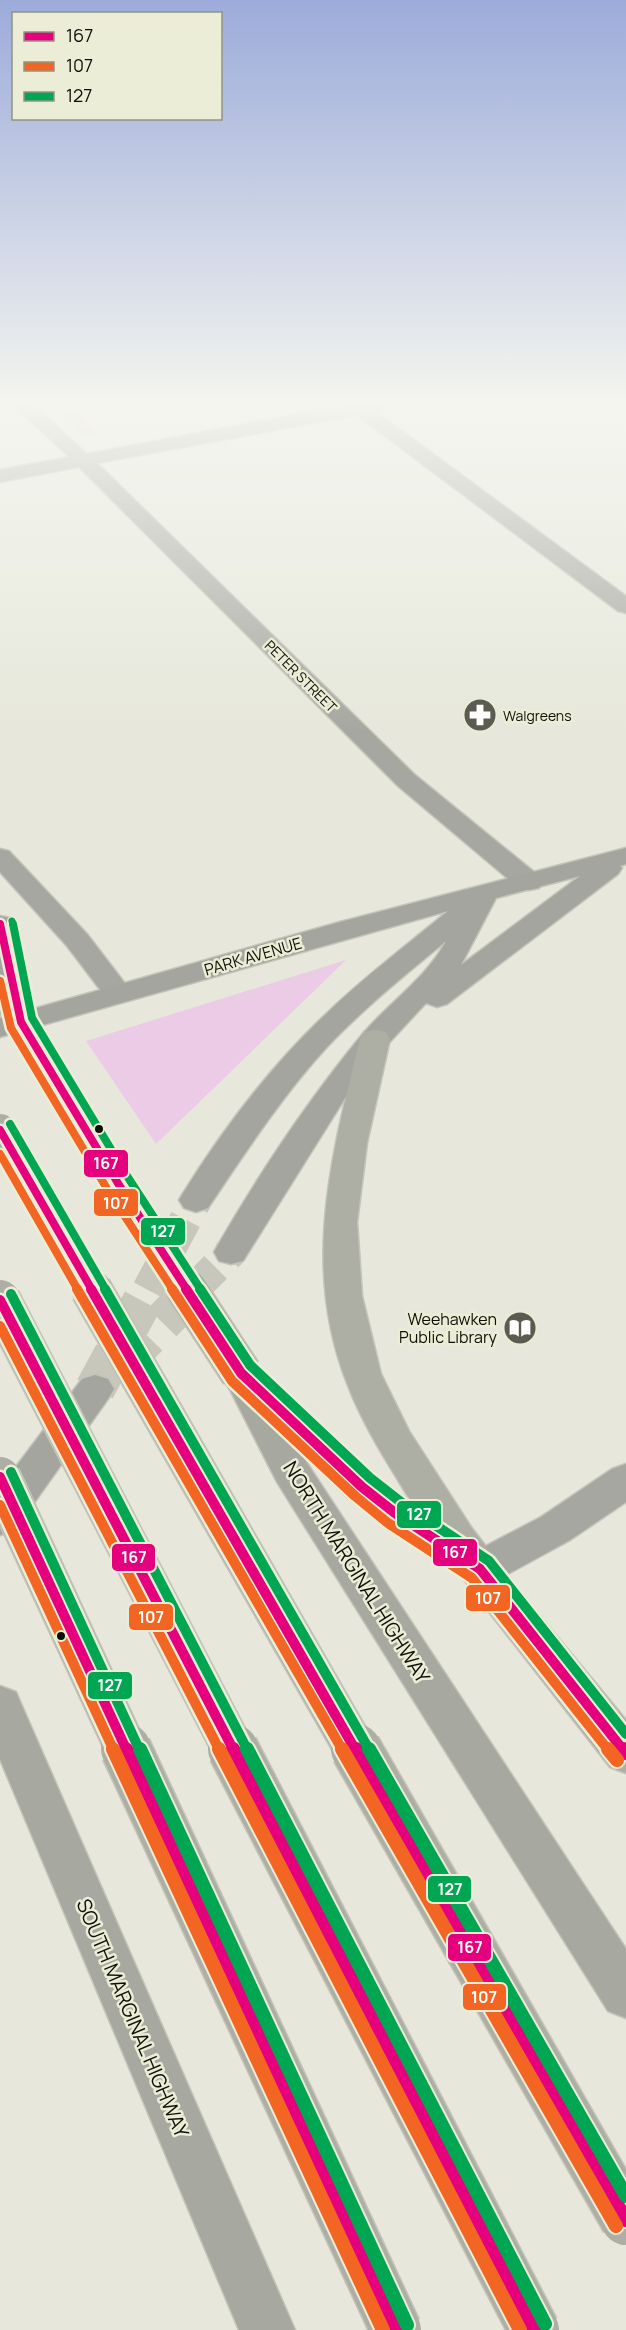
<svg xmlns="http://www.w3.org/2000/svg" width="626" height="2330" font-family="Manrope,sans-serif">
	<rect width="100%" height="100%" fill="#e7e8db"/>
	<!-- green -->
	<path fill="#ebcbe5" d="M75 411 95 431 93 435H82L61 413Z
		M346 960 156 1144 86 1041Z"/>
	<g fill="none" stroke-linecap="round" stroke-linejoin="round">
		<!-- secondary-tunnel-far1 -->
		<path stroke="#c7c7bb" stroke-width="32" stroke-dasharray="32 16" stroke-linecap="butt" d="M148 1290 196 1200
			M193 1290 231 1252"/>
		<!-- secondary-tunnel -->
		<path stroke="#c7c7bb" stroke-width="40" stroke-dasharray="40 20" stroke-linecap="butt" d="M120 1365 195 1289
			M95 1389 149 1289"/>
		<defs>
			<path id="street" d="M14 405H34L87 454 346 405H389L386 409 375 411 626 596V613L618 611 357 415 97 463 415 775 539 876 543 882 539 888 529 890 519 888 397 785 79 467 0 482V470L69 457Z
				M0 849 9 851 87 934 133 994 128 1000 118 1003 108 1000 67 946 0 872Z
				M626 1464V1502L570 1540 495 1581 480 1586 465 1581 459 1569 465 1557 541 1517 612 1469Z"/>
			<path id="secondary" d="M626 848V864L620 866 622 868 618 874 447 1004 437 1007 426 1003 386 1046 347 1095 243 1261 231 1264 219 1261 214 1252C257 1177 306 1103 361 1036 388 1003 426 979 446 941 405 975 364 1008 327 1047 282 1096 245 1153 208 1208L196 1212 184 1208 179 1200C219 1134 270 1067 326 1014 364 977 407 945 448 911L0 1037V1018L5 1017 0 993V916L10 918 14 924 33 1009 340 922ZM580 876 461 965 496 898Z
				M95 1375 108 1379 114 1389 108 1399 14 1531 0 1535V1488L82 1379Z"/>
			<path id="primary" d="M21 1013 32 1015 36 1022 136 1185 131 1193 119 1196 107 1193 102 1185 6 1022 10 1015Z
				M242 1362 255 1366 305 1460 626 1949V2018L608 2011 277 1482 223 1376 229 1366Z
				M0 1686 16 1692 22 1706 295 2330H239L0 1759Z"/>
			<path id="highway" d="M0 982 10 985 36 1022 32 1029 21 1031 10 1029 0 1013Z
				M375 1030 386 1032 390 1039 367 1143 357 1222 362 1296 381 1374 409 1431 471 1527 526 1599 626 1720V1773L610 1767 458 1572 447 1568 381 1524 348 1498 228 1383 222 1373 228 1363 241 1359 254 1363 376 1476 412 1503C389 1465 363 1426 347 1383 301 1266 332 1155 360 1039L364 1032Z"/>
		</defs>
		<!-- street casing -->
		<use href="#street" stroke="#c4c4ba" stroke-width="3"/>
		<!-- secondary casing -->
		<use href="#secondary" stroke="#c4c4ba" stroke-width="3"/>
		<!-- primary casing -->
		<use href="#primary" stroke="#c4c4ba" stroke-width="3"/>
		<!-- highway casing -->
		<use href="#highway" stroke="#c4c4ba" stroke-width="3"/>
		<!-- street -->
		<use href="#street" fill="#a6a7a0" fill-rule="evenodd"/>
		<!-- secondary -->
		<use href="#secondary" fill="#a5a59f" fill-rule="evenodd"/>
		<!-- primary -->
		<use href="#primary" fill="#a7a8a0" fill-rule="evenodd"/>
		<!-- highway -->
		<use href="#highway" fill="#adaea4" fill-rule="evenodd"/>
		<defs>
			<path id="primary-bridge-far1" d="M119 1185 187 1290"/>
			<path id="primary-bridge" d="M186 1289 241 1373"/>
			<path id="highway-bridge-far2" d="M0 1130 92 1290"/>
			<path id="highway-bridge-far1" d="M91 1289 356 1751
				M0 1300 234 1751
				M0 1477 127 1751"/>
			<path id="highway-bridge" d="M126 1749 396 2330
				M233 1749 534 2330
				M356 1749 626 2220"/>
		</defs>
		<!-- primary-bridge-far1 casing -->
		<use href="#primary-bridge-far1" stroke="#c4c4ba" stroke-width="34" stroke-linecap="butt"/>
		<!-- primary-bridge casing -->
		<use href="#primary-bridge" stroke="#c4c4ba" stroke-width="43" stroke-linecap="butt"/>
		<!-- highway-bridge-far2 casing -->
		<use href="#highway-bridge-far2" stroke="#c4c4ba" stroke-width="34" stroke-linecap="butt"/>
		<!-- highway-bridge-far1 casing -->
		<use href="#highway-bridge-far1" stroke="#c4c4ba" stroke-width="43" stroke-linecap="butt"/>
		<!-- highway-bridge casing -->
		<use href="#highway-bridge" stroke="#c4c4ba" stroke-width="53" stroke-linecap="butt"/>
		<!-- primary-bridge-far1 -->
		<use href="#primary-bridge-far1" stroke="#a7a8a0" stroke-width="32"/>
		<!-- primary-bridge -->
		<use href="#primary-bridge" stroke="#a7a8a0" stroke-width="40"/>
		<!-- highway-bridge-far2 -->
		<use href="#highway-bridge-far2" stroke="#adaea4" stroke-width="32"/>
		<!-- highway-bridge-far1 -->
		<use href="#highway-bridge-far1" stroke="#adaea4" stroke-width="40"/>
		<!-- highway-bridge -->
		<use href="#highway-bridge" stroke="#adaea4" stroke-width="50"/>
		<defs>
			<path id="bus-1-far2" d="M0 924 21 1022 119 1185 187 1290
				M0 1130 92 1290"/>
			<path id="bus-1-far1" d="M91 1289 356 1751
				M186 1289 241 1373 362 1487 395 1513 480 1569 624 1751
				M0 1300 234 1751
				M0 1477 127 1751"/>
			<path id="bus-1" d="M126 1749 396 2330
				M233 1749 534 2330
				M356 1749 626 2220
				M623 1749 626 1753"/>
			<path id="bus-2-far2" d="M0 981 11 1028 109 1192 173 1290
				M0 1154 78 1290"/>
			<path id="bus-2-far1" d="M77 1289 343 1751
				M172 1289 232 1381 355 1496 388 1523 472 1578 609 1751
				M0 1326 220 1751
				M0 1505 114 1751"/>
			<path id="bus-2" d="M113 1749 383 2330
				M219 1749 520 2330
				M342 1749 616 2226
				M608 1749 617 1760"/>
			<path id="bus-3-far3" d="M12 921 13 925"/>
			<path id="bus-3-far2" d="M13 924 32 1018 129 1179 201 1290
				M10 1124 106 1290"/>
			<path id="bus-3-far1" d="M105 1289 370 1751
				M200 1289 250 1365 370 1478 402 1503 489 1561 626 1734
				M11 1294 248 1751
				M11 1472 140 1751"/>
			<path id="bus-3" d="M140 1749 407 2325
				M247 1749 545 2324
				M369 1749 626 2196"/>
		</defs>
		<!-- bus-1-far2 casing -->
		<use href="#bus-1-far2" stroke="#ebedd6" stroke-width="13"/>
		<!-- bus-1-far1 casing -->
		<use href="#bus-1-far1" stroke="#ebedd6" stroke-width="15"/>
		<!-- bus-1 casing -->
		<use href="#bus-1" stroke="#ebedd6" stroke-width="18"/>
		<!-- bus-2-far2 casing -->
		<use href="#bus-2-far2" stroke="#ebedd6" stroke-width="13"/>
		<!-- bus-2-far1 casing -->
		<use href="#bus-2-far1" stroke="#ebedd6" stroke-width="15"/>
		<!-- bus-2 casing -->
		<use href="#bus-2" stroke="#ebedd6" stroke-width="18"/>
		<!-- bus-3-far3 casing -->
		<use href="#bus-3-far3" stroke="#ebedd6" stroke-width="10"/>
		<!-- bus-3-far2 casing -->
		<use href="#bus-3-far2" stroke="#ebedd6" stroke-width="13"/>
		<!-- bus-3-far1 casing -->
		<use href="#bus-3-far1" stroke="#ebedd6" stroke-width="15"/>
		<!-- bus-3 casing -->
		<use href="#bus-3" stroke="#ebedd6" stroke-width="18"/>
		<!-- bus-1-far2 -->
		<use href="#bus-1-far2" stroke="#e5007d" stroke-width="8"/>
		<!-- bus-1-far1 -->
		<use href="#bus-1-far1" stroke="#e5007d" stroke-width="10"/>
		<!-- bus-1 -->
		<use href="#bus-1" stroke="#e5007d" stroke-width="14"/>
		<!-- bus-2-far2 -->
		<use href="#bus-2-far2" stroke="#f26522" stroke-width="8"/>
		<!-- bus-2-far1 -->
		<use href="#bus-2-far1" stroke="#f26522" stroke-width="10"/>
		<!-- bus-2 -->
		<use href="#bus-2" stroke="#f26522" stroke-width="14"/>
		<!-- bus-3-far3 -->
		<use href="#bus-3-far3" stroke="#00a651" stroke-width="7"/>
		<!-- bus-3-far2 -->
		<use href="#bus-3-far2" stroke="#00a651" stroke-width="8"/>
		<!-- bus-3-far1 -->
		<use href="#bus-3-far1" stroke="#00a651" stroke-width="10"/>
		<!-- bus-3 -->
		<use href="#bus-3" stroke="#00a651" stroke-width="14"/>
	</g>
	<!-- sky -->
	<linearGradient id="sky" x2="0" y2="1"><stop stop-color="#9cabda"/><stop offset="0.55" stop-color="#f4f5ef"/><stop offset="1" stop-color="#f4f5ef" stop-opacity="0"/></linearGradient>
	<rect width="626" height="732" fill="url(#sky)"/>
	<!-- icons -->
	<defs>
		<symbol id="pharmacy-disc" viewBox="-11 -11 22 22"><circle r="9.5" fill="#5b5b52" stroke="#ebedd6"/><path d="M-2-6h4v4h4v4h-4v4h-4v-4h-4v-4h4Z" fill="#fff"/></symbol>
		<symbol id="library-disc" viewBox="-11 -11 22 22"><circle r="9.5" fill="#5b5b52" stroke="#ebedd6"/><path d="M-6-4Q-3-5.5-.7-3.5V5Q-3 3-6 4ZM6-4Q3-5.5 .7-3.5V5Q3 3 6 4Z" fill="#fff"/></symbol>
	</defs>
	<g fill-rule="evenodd">
		<use href="#pharmacy-disc" x="461" y="696" width="38" height="38"/>
		<use href="#library-disc" x="501" y="1309" width="38" height="38"/>
	</g>
	<!-- markers -->
	<g fill="#0f0f08" stroke="#ebedd6" stroke-width="2">
		<circle cx="99" cy="1129" r="5"/>
		<circle cx="61" cy="1636" r="5"/>
	</g>
	<g text-anchor="middle" dominant-baseline="central" stroke-width="5" stroke-linejoin="round" paint-order="stroke">
		<!-- far-street labels -->
		<g font-size="14" fill="#0f0f08" stroke="#ebedd6">
			<text transform="translate(301 676) rotate(45)">PETER STREET</text>
		</g>
		<!-- far-poi labels -->
		<g font-size="14" fill="#0f0f08" stroke="#ebedd6" text-anchor="start">
			<text x="503" y="715">Walgreens</text>
		</g>
		<!-- street labels -->
		<g font-size="16" fill="#0f0f08" stroke="#ebedd6">
			<text transform="translate(253 956) rotate(-16)">PARK AVENUE</text>
		</g>
		<!-- poi labels -->
		<g font-size="16" fill="#0f0f08" stroke="#ebedd6" text-anchor="end">
			<text x="497" y="1319">Weehawken<tspan x="497" dy="18">Public Library</tspan></text>
		</g>
		<!-- near-street labels -->
		<g font-size="20" fill="#0f0f08" stroke="#ebedd6">
			<text transform="translate(357 1572) rotate(58)">NORTH MARGINAL HIGHWAY</text>
			<text transform="translate(133 2018) rotate(67)">SOUTH MARGINAL HIGHWAY</text>
		</g>
	</g>
	<g stroke="#ebedd6" stroke-width="2">
		<rect x="83" y="1149" width="46" height="29" rx="6" fill="#e5007d"/>
		<rect x="93" y="1188" width="46" height="29" rx="6" fill="#f26522"/>
		<rect x="140" y="1217" width="46" height="29" rx="6" fill="#00a651"/>
		<rect x="396" y="1500" width="46" height="29" rx="6" fill="#00a651"/>
		<rect x="432" y="1538" width="46" height="29" rx="6" fill="#e5007d"/>
		<rect x="111" y="1543" width="45" height="29" rx="6" fill="#e5007d"/>
		<rect x="465" y="1584" width="46" height="28" rx="6" fill="#f26522"/>
		<rect x="128" y="1603" width="46" height="28" rx="6" fill="#f26522"/>
		<rect x="87" y="1671" width="46" height="29" rx="6" fill="#00a651"/>
		<rect x="427" y="1875" width="45" height="28" rx="6" fill="#00a651"/>
		<rect x="447" y="1933" width="45" height="29" rx="6" fill="#e5007d"/>
		<rect x="462" y="1983" width="45" height="28" rx="6" fill="#f26522"/>
	</g>
	<g font-size="16" text-anchor="middle" font-weight="bold" fill="#fff">
		<text x="106" y="1169">167</text>
		<text x="116" y="1209">107</text>
		<text x="163" y="1237">127</text>
		<text x="419" y="1520">127</text>
		<text x="455" y="1558">167</text>
		<text x="134" y="1563">167</text>
		<text x="488" y="1604">107</text>
		<text x="151" y="1623">107</text>
		<text x="110" y="1691">127</text>
		<text x="450" y="1895">127</text>
		<text x="470" y="1953">167</text>
		<text x="484" y="2003">107</text>
	</g>
	<!-- legend -->
	<rect x="12" y="12" width="210" height="108" fill="#ebedd6" stroke="#939484" stroke-width="1.5"/>
	<rect x="24" y="32" width="30" height="9" fill="#e5007d" stroke="#939484" stroke-width="1.5"/>
	<text x="66" y="42" font-size="18" fill="#0f0f08">167</text>
	<rect x="24" y="62" width="30" height="9" fill="#f26522" stroke="#939484" stroke-width="1.5"/>
	<text x="66" y="72" font-size="18" fill="#0f0f08">107</text>
	<rect x="24" y="92" width="30" height="9" fill="#00a651" stroke="#939484" stroke-width="1.5"/>
	<text x="66" y="102" font-size="18" fill="#0f0f08">127</text>
</svg>
